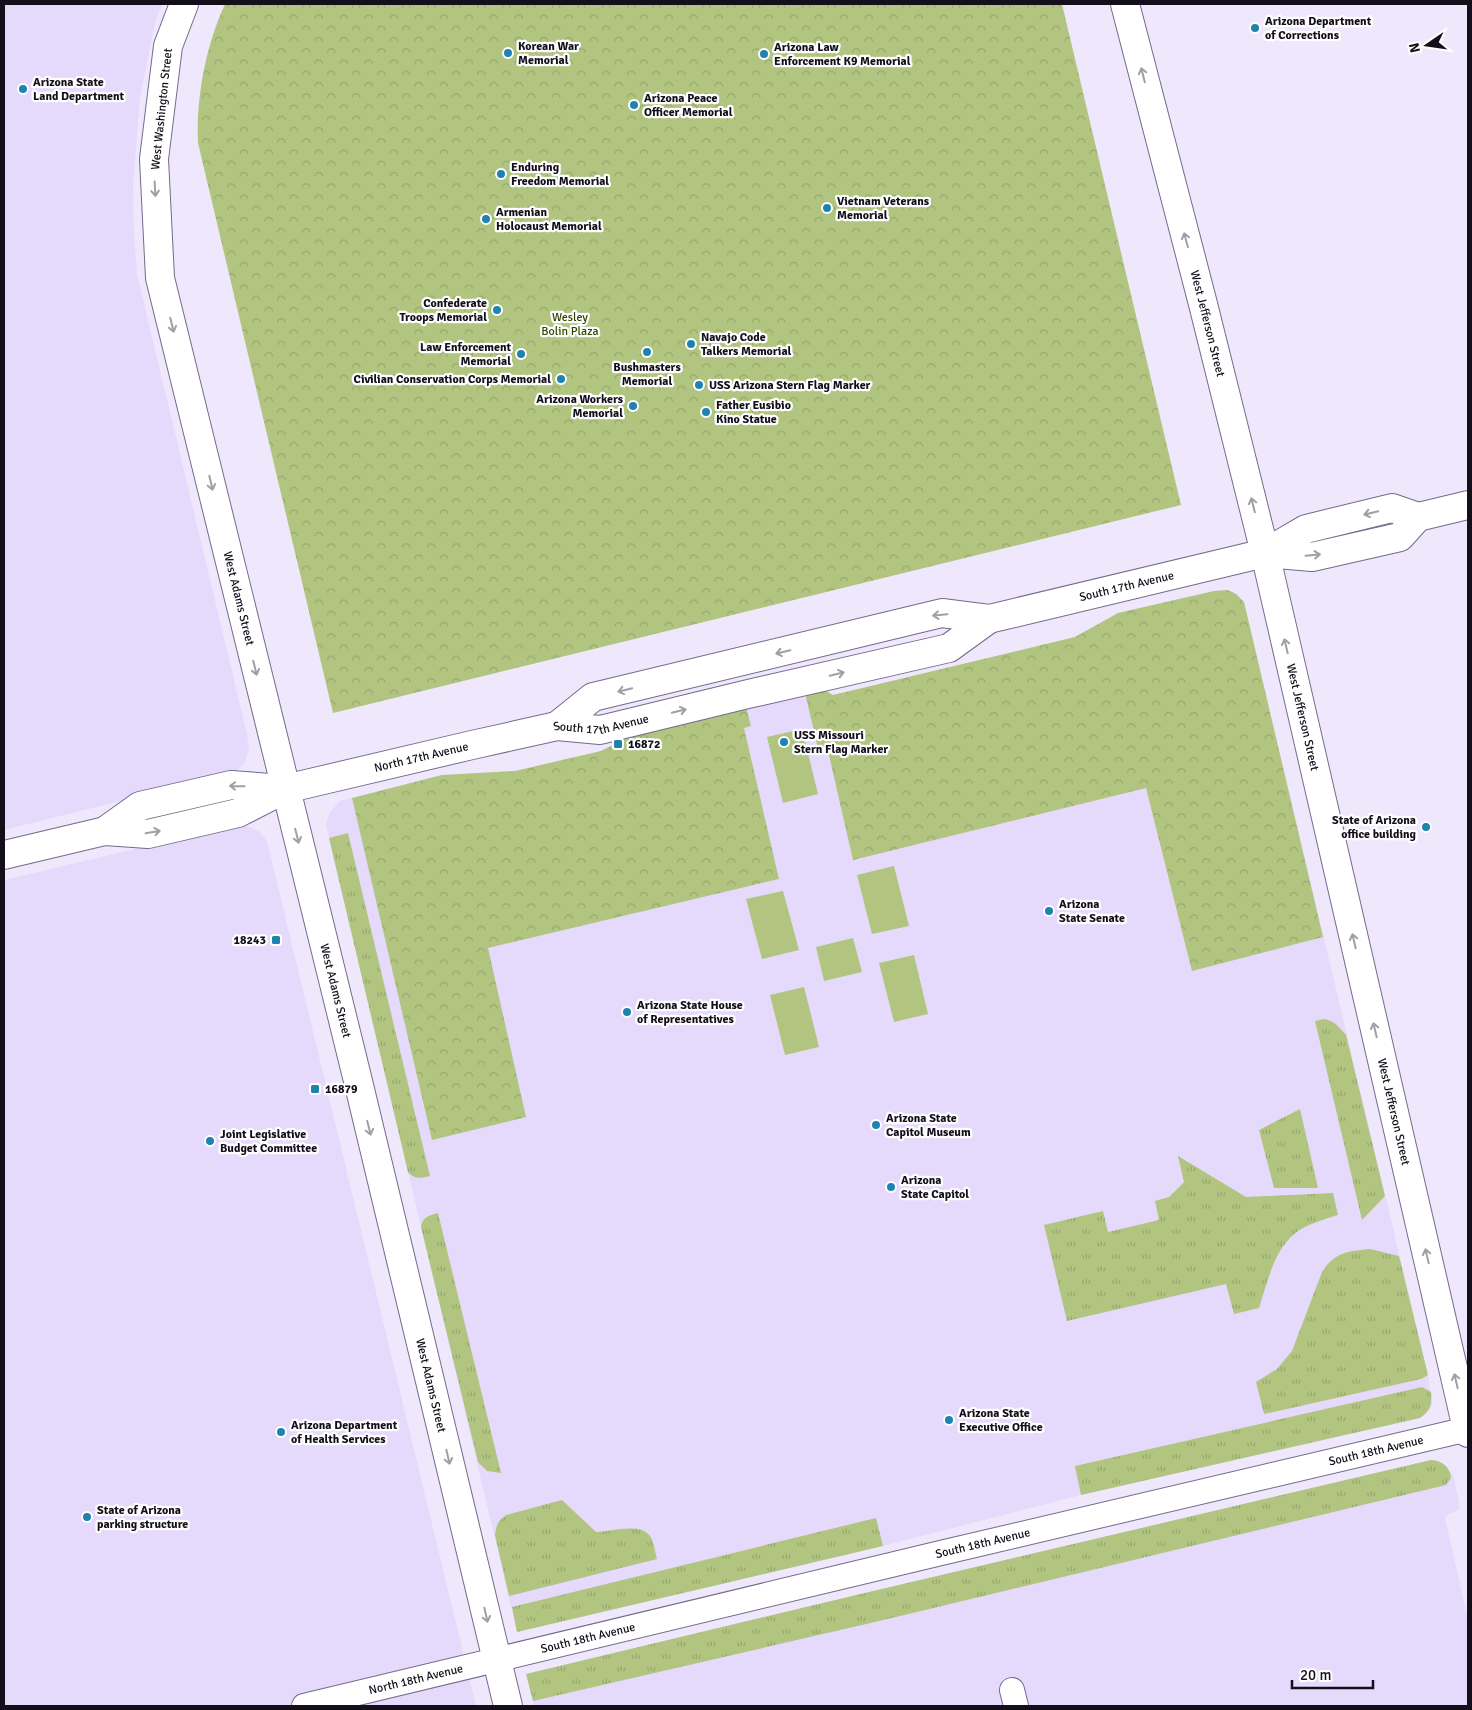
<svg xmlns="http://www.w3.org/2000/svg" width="1472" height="1710" font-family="Signika,sans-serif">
	<defs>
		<pattern id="grass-tufts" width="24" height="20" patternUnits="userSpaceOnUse" patternTransform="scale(1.25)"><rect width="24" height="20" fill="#b1c580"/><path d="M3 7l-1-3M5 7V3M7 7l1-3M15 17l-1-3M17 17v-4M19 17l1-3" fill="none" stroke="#97a86e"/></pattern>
		<pattern id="forest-crowns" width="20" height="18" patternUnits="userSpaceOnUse" patternTransform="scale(1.25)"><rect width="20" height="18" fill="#b1c580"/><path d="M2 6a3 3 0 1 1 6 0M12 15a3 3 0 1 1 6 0" fill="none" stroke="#97a86e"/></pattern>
	</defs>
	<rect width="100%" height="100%" fill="#efe8fd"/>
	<!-- built -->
	<path fill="#e5dafc" d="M4 4H162L155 23 140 97 133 185 134 233 137 274 247 734 249 750 244 764 234 773 4 830Z
		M1228 590 1236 594 1244 602 1428 1375 1432 1403 1430 1409 1420 1418 1081 1495 883 1546 517 1632 329 838 326 823 331 811 340 801 442 775 515 771 601 751 653 725 823 686 828 692 833 695 1075 637 1118 613 1214 591Z
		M236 825 250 827 260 832 267 841 476 1706H4V880Z
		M1431 1460 1440 1461 1453 1475 1460 1507 1458 1510 1447 1515 1445 1518 1468 1619V1706H534L526 1674 869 1592Z"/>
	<!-- grass -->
	<path fill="url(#grass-tufts)" d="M348 833 430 1176C421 1178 415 1180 408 1172L329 838Z
		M1324 1019C1335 1021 1339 1027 1346 1035L1385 1196 1362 1220 1315 1021Z
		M1300 1109 1318 1188H1274L1259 1130Z
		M1178 1156 1246 1197 1333 1193 1338 1215C1325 1219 1312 1223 1301 1229 1274 1246 1268 1281 1259 1308L1234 1314 1226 1284 1067 1321 1044 1225 1103 1211 1108 1232 1159 1220 1155 1201 1169 1197 1184 1182Z
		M438 1213 501 1473 487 1471 478 1462 421 1227C422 1217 430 1215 438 1213Z
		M1370 1249 1399 1256 1428 1375 1421 1379 1264 1414 1256 1382 1277 1369 1292 1351 1322 1272C1335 1252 1348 1251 1370 1249Z
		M1422 1387 1431 1392C1432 1405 1431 1410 1420 1418L1081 1495 1075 1466Z
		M1431 1460C1443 1461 1450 1467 1451 1478L1446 1485 875 1622 533 1701 526 1674 869 1592Z
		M562 1500 596 1532C611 1532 639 1522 650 1536 654 1542 655 1552 657 1559L509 1596 495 1535C496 1525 498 1521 506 1515Z
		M876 1518 883 1546 517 1632 512 1607Z"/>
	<!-- forest -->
	<path fill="url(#forest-crowns)" d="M225 4H1062L1181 505 333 713 198 143C196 97 206 45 225 4Z
		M1228 590 1236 594 1244 602 1323 937 1192 971 1146 788 853 860 828 751 818 749 804 688 823 686 828 692 833 695 1075 637 1118 613 1214 591Z
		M745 703 751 726 744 728 779 879 488 948 526 1117 432 1140 352 798 442 775 515 771 601 751 653 725Z"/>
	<!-- garden -->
	<path fill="#b1c580" d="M802 729 818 794 783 803 767 737Z
		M894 866 909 926 872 934 857 875Z
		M783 891 799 950 762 959 746 899Z
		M853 938 862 972 824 981 816 947Z
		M914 955 928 1014 894 1022 879 963Z
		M804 987 819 1047 785 1055 770 995Z"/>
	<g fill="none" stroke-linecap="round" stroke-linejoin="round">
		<defs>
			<g id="minor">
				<path d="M1012 1690 1016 1706"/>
				<path id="s1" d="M304 1706 945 1552 1468 1429"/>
			</g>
			<g id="secondary">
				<path id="s2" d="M184 4 168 46 154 159 160 278 358 1081 508 1706"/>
				<path id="s3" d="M1125 4 1203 304 1265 553 1468 1433"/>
				<path d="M1265 553 1312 557 1400 537 1418 517"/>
				<path id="s4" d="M557 726 593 697 942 613 989 619 1265 553 1306 529 1392 508 1418 517 1468 505"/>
				<path d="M105 831 140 806 231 785 285 789"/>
				<path id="s5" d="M4 855 105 831 148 834 238 813 285 789 472 745 557 726 600 730 748 694 949 648 989 619"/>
			</g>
		</defs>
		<!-- minor casing -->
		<use href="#minor" stroke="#746a89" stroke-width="26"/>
		<!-- secondary casing -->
		<use href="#secondary" stroke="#746a89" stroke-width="30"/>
		<!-- minor -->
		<use href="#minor" stroke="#fff" stroke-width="24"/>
		<!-- secondary -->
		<use href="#secondary" stroke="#fff" stroke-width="28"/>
	</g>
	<!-- one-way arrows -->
	<defs><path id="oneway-shaft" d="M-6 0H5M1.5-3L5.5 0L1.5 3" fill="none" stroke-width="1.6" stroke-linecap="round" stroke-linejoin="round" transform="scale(1.25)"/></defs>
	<g stroke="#a19fa3">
		<use href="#oneway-shaft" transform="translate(1143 75) rotate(-104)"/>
		<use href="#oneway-shaft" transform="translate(155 189) rotate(87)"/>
		<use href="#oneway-shaft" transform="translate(1186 240) rotate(-105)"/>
		<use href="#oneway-shaft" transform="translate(172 325) rotate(76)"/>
		<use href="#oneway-shaft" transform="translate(211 483) rotate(77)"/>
		<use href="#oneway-shaft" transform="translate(1253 505) rotate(-104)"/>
		<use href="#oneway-shaft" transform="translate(1371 513) rotate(167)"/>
		<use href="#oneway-shaft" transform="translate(1313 555) rotate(-5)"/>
		<use href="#oneway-shaft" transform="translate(940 615) rotate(175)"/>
		<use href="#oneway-shaft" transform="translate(1286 646) rotate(-103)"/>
		<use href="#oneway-shaft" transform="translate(783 652) rotate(167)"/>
		<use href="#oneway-shaft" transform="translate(255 668) rotate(76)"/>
		<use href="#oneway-shaft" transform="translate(837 674) rotate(-13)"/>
		<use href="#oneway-shaft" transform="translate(625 690) rotate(166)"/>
		<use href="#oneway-shaft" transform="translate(679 711) rotate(-14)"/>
		<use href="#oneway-shaft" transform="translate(237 786) rotate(-179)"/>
		<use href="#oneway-shaft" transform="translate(153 832) rotate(-10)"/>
		<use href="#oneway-shaft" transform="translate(297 836) rotate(76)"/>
		<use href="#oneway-shaft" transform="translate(1354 941) rotate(-103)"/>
		<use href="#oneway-shaft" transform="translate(1375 1030) rotate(-103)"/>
		<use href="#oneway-shaft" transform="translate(369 1128) rotate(76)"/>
		<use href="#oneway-shaft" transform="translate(1427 1256) rotate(-103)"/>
		<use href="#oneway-shaft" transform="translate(1456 1381) rotate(-103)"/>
		<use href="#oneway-shaft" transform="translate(448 1457) rotate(77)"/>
		<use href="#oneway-shaft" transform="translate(486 1615) rotate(77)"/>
	</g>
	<!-- markers -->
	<g fill="#2083ae" stroke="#fff" stroke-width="2">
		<circle cx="1255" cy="28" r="5"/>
		<circle cx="508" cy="53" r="5"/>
		<circle cx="764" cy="54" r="5"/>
		<circle cx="23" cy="89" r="5"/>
		<circle cx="634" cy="105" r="5"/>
		<circle cx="501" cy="174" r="5"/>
		<circle cx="827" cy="208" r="5"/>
		<circle cx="486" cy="219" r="5"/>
		<circle cx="497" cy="310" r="5"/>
		<circle cx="691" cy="344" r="5"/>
		<circle cx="647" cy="352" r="5"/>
		<circle cx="521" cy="354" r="5"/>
		<circle cx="561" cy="379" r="5"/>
		<circle cx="699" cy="385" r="5"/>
		<circle cx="633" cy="406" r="5"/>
		<circle cx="706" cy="412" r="5"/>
		<circle cx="784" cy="742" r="5"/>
		<rect x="613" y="739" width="10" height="10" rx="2.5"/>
		<circle cx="1426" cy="827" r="5"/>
		<circle cx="1049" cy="911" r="5"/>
		<rect x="271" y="935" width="10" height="10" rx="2.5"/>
		<circle cx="627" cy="1012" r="5"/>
		<rect x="310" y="1084" width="10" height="10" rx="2.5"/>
		<circle cx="876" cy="1125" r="5"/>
		<circle cx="210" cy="1141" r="5"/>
		<circle cx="891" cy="1187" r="5"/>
		<circle cx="949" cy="1420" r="5"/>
		<circle cx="281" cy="1432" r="5"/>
		<circle cx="87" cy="1517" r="5"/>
	</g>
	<g text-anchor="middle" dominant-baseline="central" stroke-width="4.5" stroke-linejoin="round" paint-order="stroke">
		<!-- poi labels -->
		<g font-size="12" font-weight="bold" fill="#130f1a" stroke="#fff" text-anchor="start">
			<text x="1265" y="21">Arizona Department<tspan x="1265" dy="14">of Corrections</tspan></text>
			<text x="518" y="46">Korean War<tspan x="518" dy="14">Memorial</tspan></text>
			<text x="774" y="47">Arizona Law<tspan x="774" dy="14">Enforcement K9 Memorial</tspan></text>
			<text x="33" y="82">Arizona State<tspan x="33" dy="14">Land Department</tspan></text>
			<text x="644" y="98">Arizona Peace<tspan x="644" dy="14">Officer Memorial</tspan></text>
			<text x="511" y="167">Enduring<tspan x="511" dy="14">Freedom Memorial</tspan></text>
			<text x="837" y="201">Vietnam Veterans<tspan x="837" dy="14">Memorial</tspan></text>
			<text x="496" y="212">Armenian<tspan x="496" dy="14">Holocaust Memorial</tspan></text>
			<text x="487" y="303" text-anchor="end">Confederate<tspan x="487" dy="14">Troops Memorial</tspan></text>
			<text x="701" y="337">Navajo Code<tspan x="701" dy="14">Talkers Memorial</tspan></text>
			<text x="511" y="347" text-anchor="end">Law Enforcement<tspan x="511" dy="14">Memorial</tspan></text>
			<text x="647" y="367" text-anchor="middle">Bushmasters<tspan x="647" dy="14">Memorial</tspan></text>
			<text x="551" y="379" text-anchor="end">Civilian Conservation Corps Memorial</text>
			<text x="709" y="385">USS Arizona Stern Flag Marker</text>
			<text x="623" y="399" text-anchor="end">Arizona Workers<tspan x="623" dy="14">Memorial</tspan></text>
			<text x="716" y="405">Father Eusibio<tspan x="716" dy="14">Kino Statue</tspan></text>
			<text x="794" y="735">USS Missouri<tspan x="794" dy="14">Stern Flag Marker</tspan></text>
			<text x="628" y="744">16872</text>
			<text x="1416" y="820" text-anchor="end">State of Arizona<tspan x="1416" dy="14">office building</tspan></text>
			<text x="1059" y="904">Arizona<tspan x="1059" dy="14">State Senate</tspan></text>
			<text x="266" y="940" text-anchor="end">18243</text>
			<text x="637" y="1005">Arizona State House<tspan x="637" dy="14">of Representatives</tspan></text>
			<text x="325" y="1089">16879</text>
			<text x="886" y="1118">Arizona State<tspan x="886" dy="14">Capitol Museum</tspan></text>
			<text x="220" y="1134">Joint Legislative<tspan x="220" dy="14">Budget Committee</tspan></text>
			<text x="901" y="1180">Arizona<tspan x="901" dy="14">State Capitol</tspan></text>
			<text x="959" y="1413">Arizona State<tspan x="959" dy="14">Executive Office</tspan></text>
			<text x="291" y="1425">Arizona Department<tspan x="291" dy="14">of Health Services</tspan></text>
			<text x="97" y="1510">State of Arizona<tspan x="97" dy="14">parking structure</tspan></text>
		</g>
		<!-- street labels -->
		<g font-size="12" fill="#130f1a" stroke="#fff">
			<text transform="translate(162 109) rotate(-84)">West Washington Street</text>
			<text stroke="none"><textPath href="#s3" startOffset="330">West Jefferson Street</textPath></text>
			<text stroke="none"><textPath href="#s4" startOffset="594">South 17th Avenue</textPath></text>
			<text stroke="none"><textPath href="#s2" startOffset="608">West Adams Street</textPath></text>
			<text stroke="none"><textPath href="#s3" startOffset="735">West Jefferson Street</textPath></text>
			<text stroke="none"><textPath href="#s5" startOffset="616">South 17th Avenue</textPath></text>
			<text stroke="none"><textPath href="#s5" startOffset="432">North 17th Avenue</textPath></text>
			<text stroke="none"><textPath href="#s2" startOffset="1012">West Adams Street</textPath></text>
			<text stroke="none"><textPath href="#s3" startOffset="1140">West Jefferson Street</textPath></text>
			<text stroke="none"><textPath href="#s2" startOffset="1418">West Adams Street</textPath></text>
			<text stroke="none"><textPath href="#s1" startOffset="1102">South 18th Avenue</textPath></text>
			<text stroke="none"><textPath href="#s1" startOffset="698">South 18th Avenue</textPath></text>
			<text stroke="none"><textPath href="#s1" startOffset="292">South 18th Avenue</textPath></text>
			<text stroke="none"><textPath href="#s1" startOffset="115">North 18th Avenue</textPath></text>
		</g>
		<!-- park labels -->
		<g font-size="12" fill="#344100" stroke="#fff">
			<text x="570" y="317">Wesley<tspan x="570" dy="14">Bolin Plaza</tspan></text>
		</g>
	</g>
	<!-- border -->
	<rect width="1472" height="1710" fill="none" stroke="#130f1a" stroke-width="10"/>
	<!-- north arrow -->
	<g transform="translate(1427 45) rotate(257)" stroke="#ffffff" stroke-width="4" paint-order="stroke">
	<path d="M0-4L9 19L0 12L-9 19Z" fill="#130f1a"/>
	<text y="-8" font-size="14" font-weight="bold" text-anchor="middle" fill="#130f1a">N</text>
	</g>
	<!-- scale -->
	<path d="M1292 1680v8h81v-8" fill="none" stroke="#130f1a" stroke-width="2.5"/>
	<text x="1300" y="1680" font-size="15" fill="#130f1a" stroke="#ffffff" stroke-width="4" paint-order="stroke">20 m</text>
</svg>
